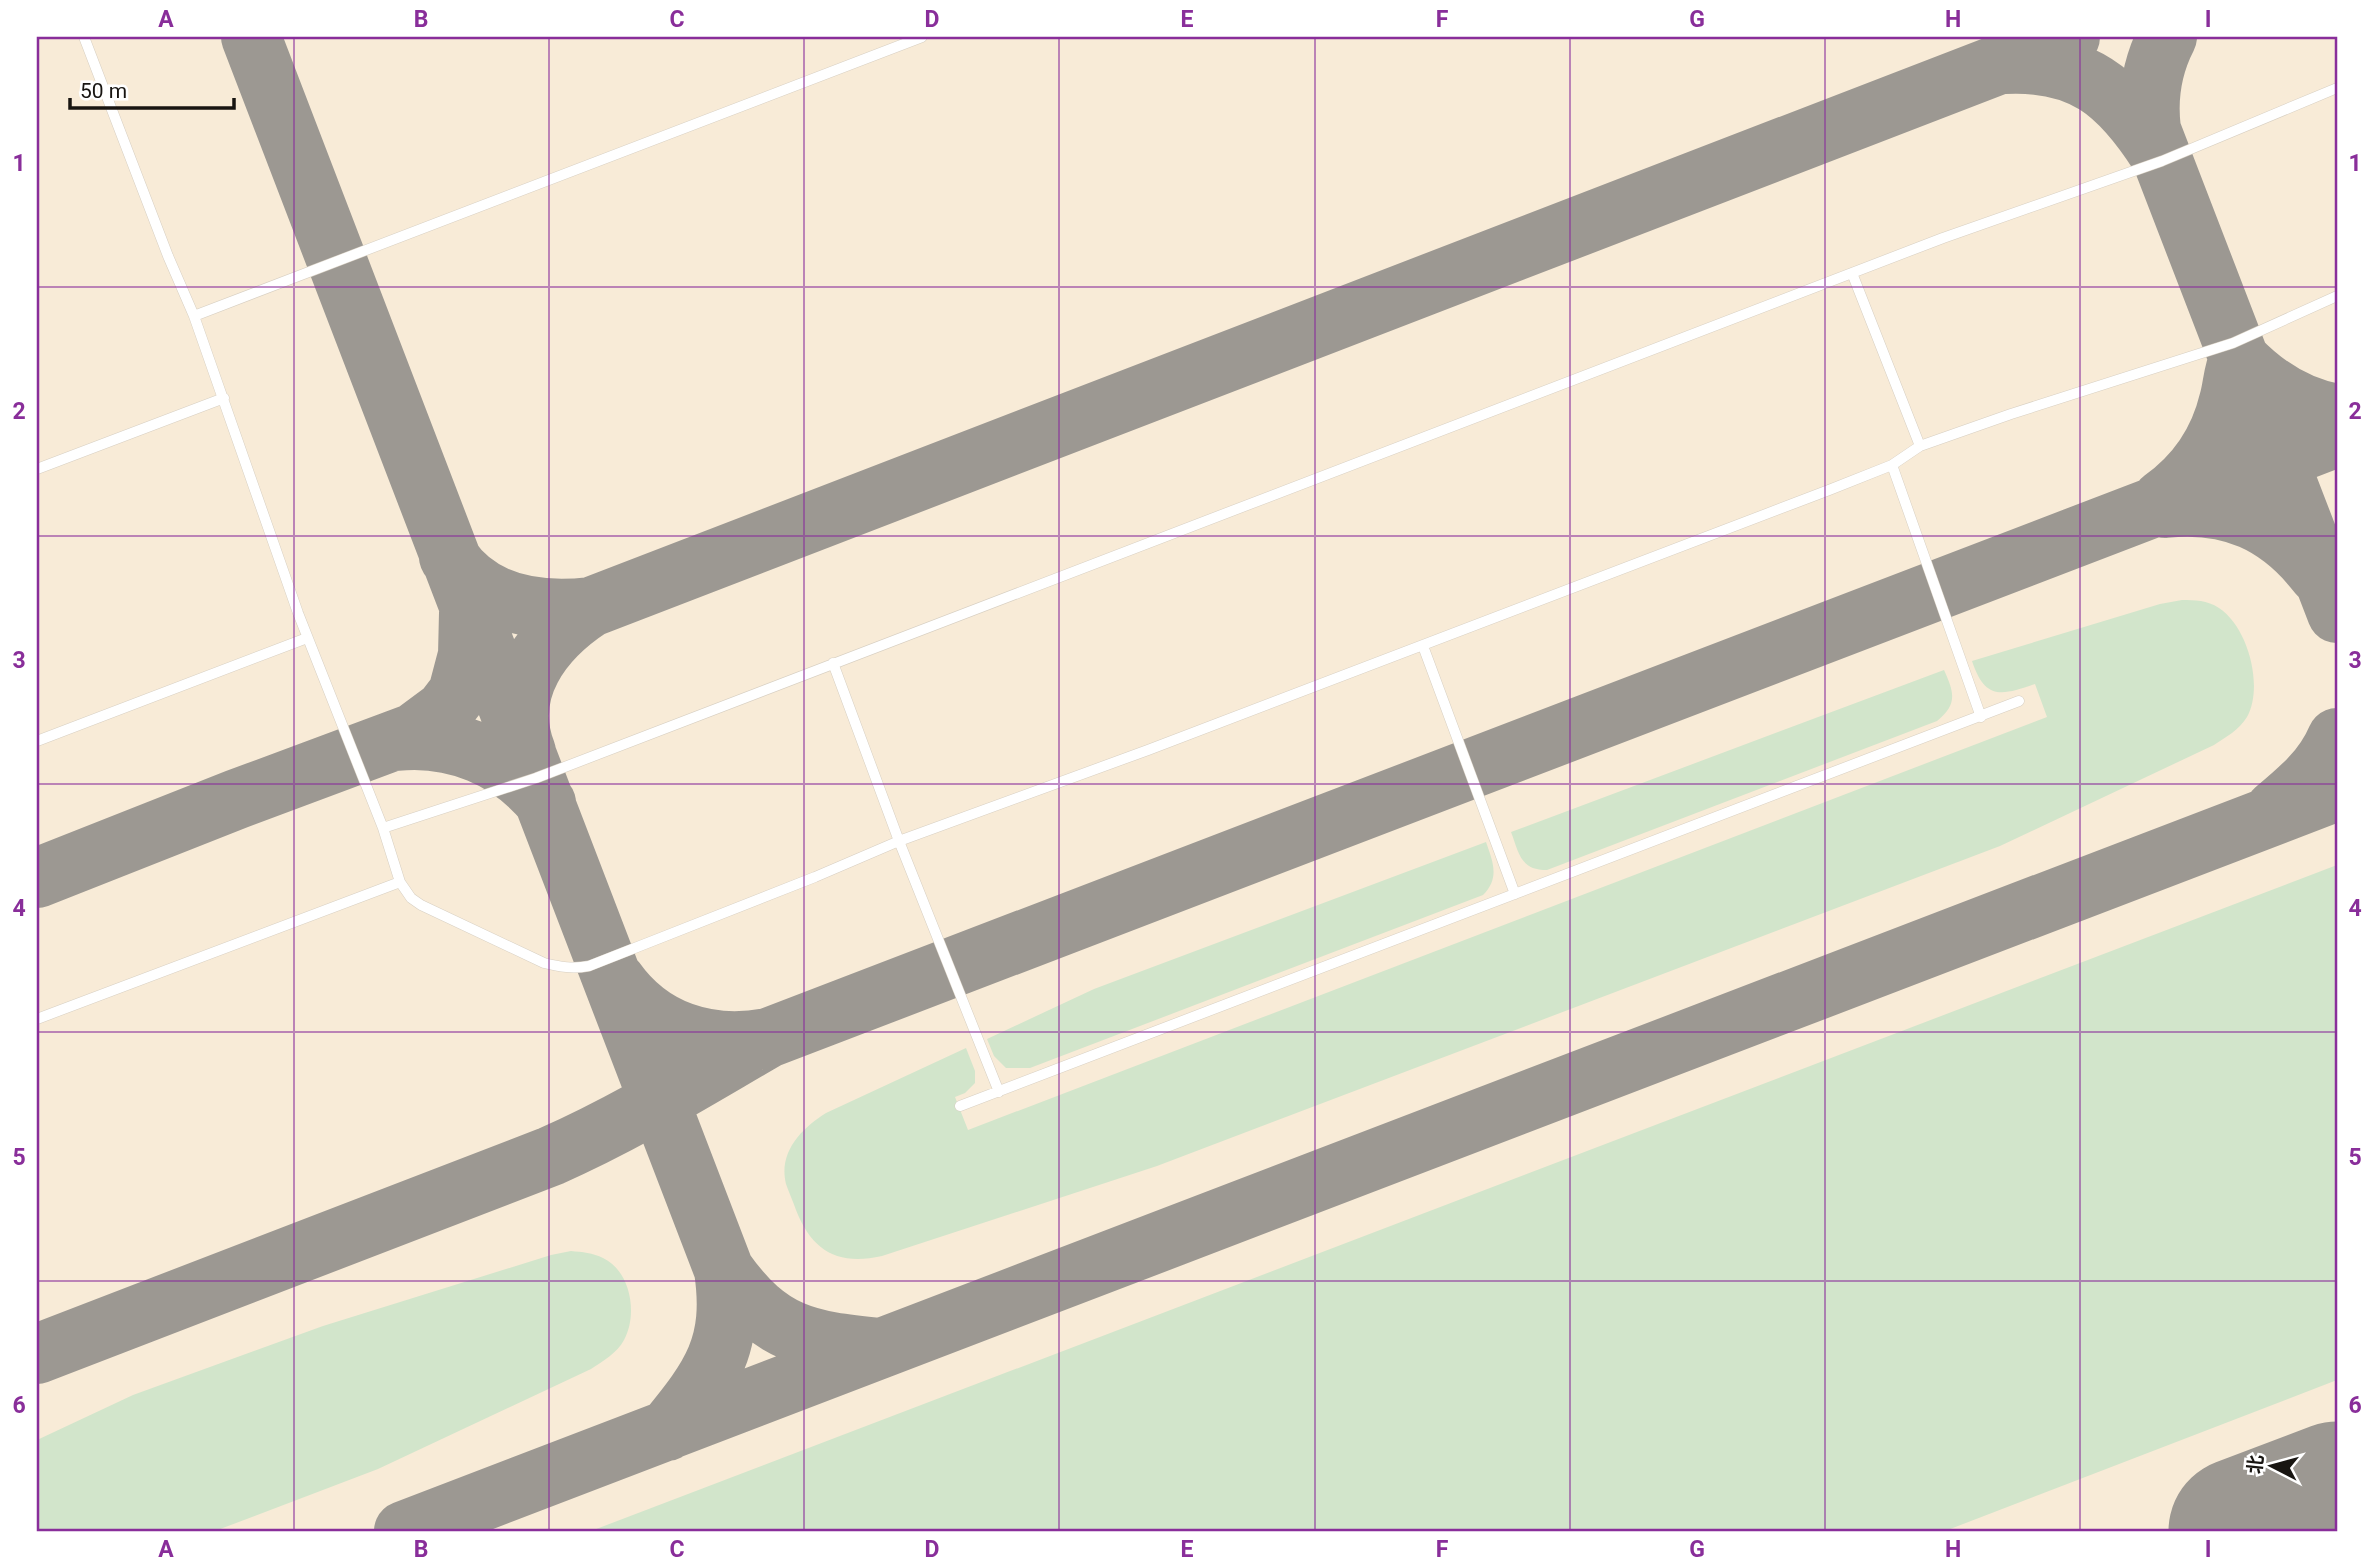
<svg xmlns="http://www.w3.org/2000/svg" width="2374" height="1568" font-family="Roboto,'Noto Sans SC',sans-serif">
	<rect width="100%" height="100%" fill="#fef9f1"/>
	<!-- built -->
	<path fill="#f8ebd7" d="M37 37H2337V1531H37Z"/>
	<!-- green -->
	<path fill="#d2e5cb" d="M2182 600C2195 600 2207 600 2219 608 2248 627 2264 686 2247 717 2239 730 2226 737 2214 745L2000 846 1157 1166 882 1256C838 1266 812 1251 796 1210 793 1201 789 1193 786 1184 778 1152 802 1128 826 1113L966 1048 975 1071V1083L965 1093 955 1097 968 1130 2047 717 2035 684C2001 696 1985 700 1972 661L2160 604Z
		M1944 670C1954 692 1958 704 1937 721L1547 870C1520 870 1519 853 1511 832Z
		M1486 842C1493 862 1500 878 1483 895L1030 1068H1006L994 1056 987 1039 1094 989Z
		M2337 865V1380L1945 1531H591Z
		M571 1251C582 1252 593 1253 603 1258 631 1271 638 1315 624 1340 617 1353 603 1361 591 1369L378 1469 215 1531H37V1440L133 1395 323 1326 551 1255Z"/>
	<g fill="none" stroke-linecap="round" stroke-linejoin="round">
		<!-- taxiway -->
		<path stroke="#9c9892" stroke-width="60" d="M251 37 724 1270C735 1345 712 1376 667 1431
			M2167 37C2152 66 2147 98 2151 130L2337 613
			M2004 64C2082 60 2119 92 2159 154
			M2162 500C2197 475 2219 443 2229 401 2233 387 2233 373 2239 359 2266 387 2298 407 2337 414
			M2165 508C2230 501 2279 523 2319 575
			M449 557C481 605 537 613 591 607
			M396 741C454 735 509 758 546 803
			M526 752C502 691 542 639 591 607L2070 37
			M2275 810C2300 789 2324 769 2337 738
			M37 878 237 799 414 733 445 710 458 693 468 655 469 613
			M615 980C651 1031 708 1049 768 1038
			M724 1270C770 1335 807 1341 881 1348
			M37 1354 551 1156C626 1123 697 1079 768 1038L2337 437
			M404 1531 2337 791
			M2251 1531 2278 1517"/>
		<!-- runway -->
		<path stroke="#9c9892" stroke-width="147" d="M2242 1531 2337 1495"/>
		<defs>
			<path id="service" d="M84 37 168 256 194 316 298 613 383 828 400 882 411 898 421 905 544 963C560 967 573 969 589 966L815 877 899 841 1148 750 1829 490 1892 465 1920 446 2011 414 2233 343 2337 296
				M1852 273 1920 446
				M194 316 922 37
				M1892 465 1981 717
				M37 469 224 398
				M1423 646 1515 894
				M833 663 899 841 999 1092
				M37 741 307 638
				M383 828 536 778 1943 238 2162 161 2337 88
				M37 1019 400 882
				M960 1106 2019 701"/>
		</defs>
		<!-- service casing -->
		<use href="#service" stroke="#d7cfc2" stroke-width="11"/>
		<!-- service -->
		<use href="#service" stroke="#fff" stroke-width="10"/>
	</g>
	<!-- grid -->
	<path fill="none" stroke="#892e9a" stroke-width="2" stroke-opacity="0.55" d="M294 37V1531M549 37V1531M804 37V1531M1059 37V1531M1315 37V1531M1570 37V1531M1825 37V1531M2080 37V1531M37 287H2337M37 536H2337M37 784H2337M37 1032H2337M37 1281H2337"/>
	<!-- border -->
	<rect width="2374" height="1568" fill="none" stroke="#ffffff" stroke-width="77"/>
	<!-- north arrow -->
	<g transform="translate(2272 1466) rotate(276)" stroke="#ffffff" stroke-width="5" paint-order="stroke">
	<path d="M0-5L12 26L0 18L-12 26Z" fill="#181511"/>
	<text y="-10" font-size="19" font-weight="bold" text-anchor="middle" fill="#181511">北</text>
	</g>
	<!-- scale -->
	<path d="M70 98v10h164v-10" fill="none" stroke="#181511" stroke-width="3.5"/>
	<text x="80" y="98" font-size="21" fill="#181511" stroke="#ffffff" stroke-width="5" paint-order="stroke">50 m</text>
	<rect x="38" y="38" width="2298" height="1492" fill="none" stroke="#892e9a" stroke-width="2.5"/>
	<g font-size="23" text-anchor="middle" font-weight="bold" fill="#892e9a">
		<text x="166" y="27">A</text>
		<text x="421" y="27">B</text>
		<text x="677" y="27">C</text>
		<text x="932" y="27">D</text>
		<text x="1187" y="27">E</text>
		<text x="1442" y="27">F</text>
		<text x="1697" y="27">G</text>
		<text x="1953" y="27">H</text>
		<text x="2208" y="27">I</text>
		<text x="19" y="171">1</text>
		<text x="2355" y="171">1</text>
		<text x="19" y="419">2</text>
		<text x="2355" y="419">2</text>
		<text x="19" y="668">3</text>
		<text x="2355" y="668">3</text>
		<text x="19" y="916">4</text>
		<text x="2355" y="916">4</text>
		<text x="19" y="1165">5</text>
		<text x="2355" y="1165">5</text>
		<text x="19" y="1413">6</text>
		<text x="2355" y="1413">6</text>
		<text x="166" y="1557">A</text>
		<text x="421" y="1557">B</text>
		<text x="677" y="1557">C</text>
		<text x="932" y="1557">D</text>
		<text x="1187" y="1557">E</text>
		<text x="1442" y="1557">F</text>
		<text x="1697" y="1557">G</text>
		<text x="1953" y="1557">H</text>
		<text x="2208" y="1557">I</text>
	</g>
</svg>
